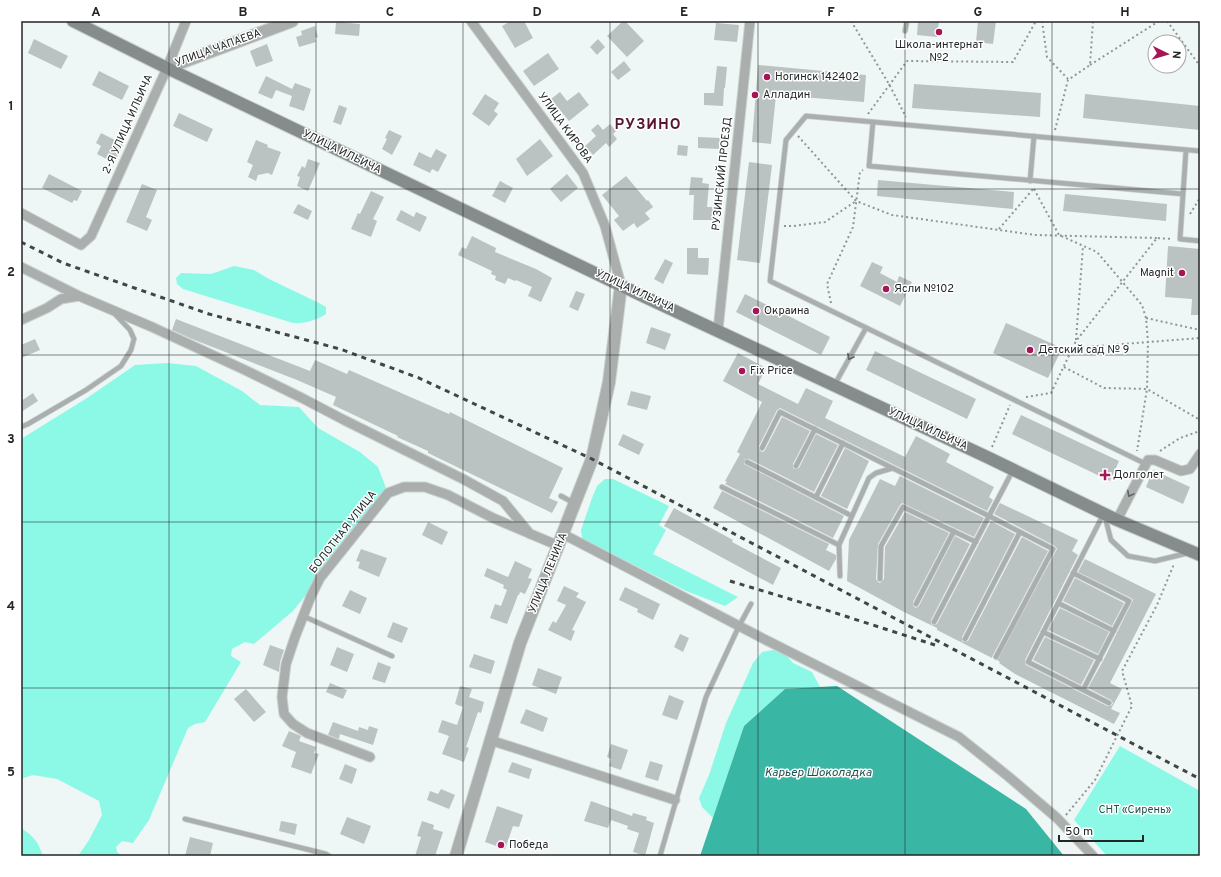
<svg xmlns="http://www.w3.org/2000/svg" width="1221" height="877" font-family="Overpass,sans-serif">
	<rect width="100%" height="100%" fill="#eef7f5"/>
	<!-- green -->
	<path fill="#8cf9e7" d="M234 266 254 270 269 279 319 303 326 307V314C317 320 304 324 293 323L183 289 177 284 176 278 181 273 211 274Z
		M167 363 196 366 242 391 260 405 299 407 318 428 360 452 378 467 388 493 293 611 254 644 245 642 232 649 231 656 241 662 205 722 195 724 188 728 149 820 133 843 122 841 116 847 117 852 122 856H78L89 840 102 815 99 801 57 779 33 775 21 779V439L87 398 135 365Z
		M605 479H613L669 506 659 525 666 530 653 554 738 597 725 606 686 591 582 539 581 530 592 498 597 486Z
		M773 650 786 655 793 663 812 672 820 687 785 689 744 726 713 818 702 807 699 798 709 775 726 723 753 663 762 652Z
		M1120 746 1200 791V856H1107L1074 820Z
		M21 828C34 836 38 842 43 856H21Z"/>
	<!-- water -->
	<path fill="#39b6a4" d="M837 686 1026 809 1064 856H700L744 726 785 689Z"/>
	<!-- building -->
	<path fill="#bac3c1" d="M511 21H524L533 38 515 48 502 26Z
		M623 21H625L644 41 627 57 607 36Z
		M918 21H939L937 37 917 35Z
		M978 21H996L993 44 976 42Z
		M336 22 360 24 359 36 335 34Z
		M716 23 739 25 737 42 714 40Z
		M315 26 318 37 315 38 316 42 299 47 296 37 302 35 301 31Z
		M34 39 68 56 61 69 28 53Z
		M598 39 605 47 597 55 590 47Z
		M267 44 273 61 256 67 250 51Z
		M548 53 559 69 534 86 523 71Z
		M624 61 631 70 618 80 611 72Z
		M758 65 866 75 864 102 776 95 771 144 752 142Z
		M717 66 727 67 725 88H724L723 106 704 105V93H714Z
		M99 71 129 86 122 100 92 85Z
		M266 76 292 89 295 83 311 89 304 111 289 106 292 96 276 90 272 99 258 93Z
		M914 84 1041 93 1040 117 912 108Z
		M560 92 567 101 579 92 589 105 569 121 551 99Z
		M485 94 499 103 494 111 498 114 489 126 472 114Z
		M1085 94 1200 106V130L1083 118Z
		M339 105 347 108 341 125 333 122Z
		M179 113 213 129 207 142 173 126Z
		M598 124 603 130 610 124 616 131 613 134 617 139 609 147 606 143 593 155 585 146 596 136 591 130Z
		M389 130 402 136 392 155 382 149 387 139 385 138Z
		M101 133 123 144 114 163 97 154 101 146 96 143Z
		M698 137 720 138 719 149 698 148Z
		M540 139 553 156 527 176 516 159Z
		M256 140 268 145 267 147 281 152 272 175 268 173 258 175 256 181 248 177 253 165 247 162Z
		M678 145 688 146 687 156 677 155Z
		M436 149 447 155 438 172 432 169 430 173 413 165 419 152 431 158Z
		M308 159 320 163 308 191 297 186 300 177 297 176 302 166 305 168Z
		M749 162 772 165 760 263 737 260Z
		M49 174 82 191 77 201 74 200 72 203 42 188Z
		M567 174 578 188 561 202 550 189Z
		M626 176 647 201 648 200 653 207 645 213 650 219 637 228 634 223 623 231 614 220 619 216 602 195Z
		M691 177 703 178 702 183 709 184 707 207H714V220H693L694 195H689Z
		M878 180 1014 192 1013 209 877 196Z
		M500 181 513 188 505 203 492 196Z
		M142 184 157 190 146 217 152 220 147 231 126 222Z
		M371 191 384 197 373 219 377 221 371 237 351 229 358 213 360 214Z
		M1065 194 1167 204 1166 221 1063 211Z
		M298 204 312 211 308 220 293 213Z
		M401 210 414 217 416 212 427 217 420 232 396 220Z
		M472 236 496 248 495 252 536 269 552 278 541 302 528 296 532 287 516 280 515 281 508 278 505 284 495 280 496 276 491 274 492 271 458 255 462 247 466 249Z
		M1168 246 1200 249V315H1191L1192 299 1165 297Z
		M687 248H698V258H709L708 275 687 274Z
		M665 259 673 263 663 284 654 279Z
		M872 262 883 267 880 273 897 282 899 276 912 282 900 306 860 286Z
		M576 291 585 294 578 311 569 307Z
		M745 294 830 337 821 355 736 312Z
		M176 319 310 371 315 360 347 374 349 370 449 414 450 412 563 468 549 498 558 502 552 513 428 453V451L397 437 398 436 333 405 336 397 297 380 192 339 172 330Z
		M1006 323 1062 348 1048 378 993 353Z
		M651 327 671 334 665 350 646 343Z
		M35 339 40 350 21 358V345Z
		M875 351 976 399 967 419 866 370Z
		M738 353 766 368 758 384 798 404 806 388 833 401 825 418 905 457 916 436 950 454 946 462 994 487 989 497 993 500 987 511 780 408 777 410 759 446 760 451 763 452 765 450 782 417 810 431 793 464V468L795 469 799 468 816 434 838 445 814 492 749 459H745L744 464 844 516 833 538 725 484 727 482 725 481 740 454 737 452 762 402 723 381Z
		M631 391 651 396 647 410 627 405Z
		M33 393 38 401 21 412V401Z
		M1021 415 1119 461 1110 481 1012 434Z
		M623 434 644 444 639 455 618 445Z
		M845 448 869 461 847 509 821 496Z
		M1153 470 1190 487 1183 504 1146 487Z
		M900 476 984 518 974 537 902 503 900 505 878 544 876 579 878 582 880 583 884 579 885 547 905 512 949 533 913 602V606L916 608 919 606 955 536 970 544 931 620V624L933 625 937 624 991 521 1015 534 962 637V641L964 642 968 641 1022 537 1048 551 993 655 992 658 937 630V628L904 612 847 581 849 540 880 479 895 486Z
		M722 491 829 544 826 550 836 555V559L829 571 713 508Z
		M1000 503 1078 540 1072 551 1078 555 1025 660V664L1026 665 1107 706H1111L1113 703 1111 700 1088 688 1103 661 1133 600 1131 598 1078 572 1085 559 1156 594 1110 683 1122 689 1111 709 1120 713 1114 724 1015 674 999 663 1000 662 997 660 1057 549 1055 546 994 514Z
		M674 508 733 540 732 542 781 568 773 585 664 526Z
		M428 522 448 532 442 545 422 535Z
		M361 549 387 558 379 577 358 568 360 562 356 561Z
		M515 561 532 569 528 578 532 579 525 594 520 592 519 595H518L507 624 490 618 495 604 501 606 507 590 503 588 504 585 484 576 487 568 508 577Z
		M1075 578 1124 603 1112 626 1063 601Z
		M564 586 579 593 576 597 586 602 572 630 575 631 571 641 548 630 553 621 556 623 566 605 557 601Z
		M625 587 660 604 653 620 637 612 638 609 619 600Z
		M350 590 367 598 360 614 342 606Z
		M1060 608 1109 632 1098 654 1048 630Z
		M393 622 408 628 402 643 387 637Z
		M680 634 689 638 683 652 674 647Z
		M1045 637 1094 660 1081 685 1033 660Z
		M270 645 284 650 280 662 279 672 263 665Z
		M337 647 354 654 347 672 330 665Z
		M474 654 495 661 491 674 469 667Z
		M378 662 391 667 385 683 372 679Z
		M538 668 562 677 556 694 532 685Z
		M330 683 347 690 343 699 326 692Z
		M460 686 472 689 469 697 484 702 481 713 478 712 466 747 469 748 464 762 442 754 449 736 438 732 442 720 457 725 463 707 455 704Z
		M246 689 266 712 254 722 234 699Z
		M669 695 684 701 677 720 662 715Z
		M526 709 548 718 543 732 520 723Z
		M333 722 358 731 359 727 368 730 369 726 378 729 373 745 340 734 339 739 328 735Z
		M289 731 301 736 299 741 316 747 314 753 319 754 311 774 291 767 296 752 282 746Z
		M611 744 628 750 621 770 609 766 611 759 607 757Z
		M650 761 663 765 658 781 645 777Z
		M512 762 532 769 529 779 508 772Z
		M345 764 357 769 352 784 339 779Z
		M441 789 455 795 449 809 427 800 430 791 438 794Z
		M591 801 632 816 633 813 647 817 646 820 654 823 645 856 633 852 639 833 627 829 628 826 611 820 608 828 584 821Z
		M497 806 523 815 519 827 513 826 505 849 485 842Z
		M347 817 371 826 364 844 340 834Z
		M281 821 297 824 295 835 279 831Z
		M422 821 434 825 433 829 443 832 435 856H415L421 837 417 836Z
		M190 837 213 843 210 856H185Z"/>
	<g fill="none" stroke-linecap="round" stroke-linejoin="round">
		<defs>
			<path id="service" d="M905 31 907 21
				M873 122 869 166 1183 194
				M1186 150 1180 239 1200 241
				M1030 181 1034 136
				M835 384 866 328
				M21 427 28 424 86 390 121 366 131 350 134 339 130 330 114 313
				M762 448 780 412 989 516 1013 470
				M747 462 852 516
				M1146 464 770 281 786 140 806 116 1200 151
				M796 466 815 429
				M722 487 839 545
				M561 496 574 503
				M816 497 843 443
				M1103 515 1028 662 1109 703
				M1105 517 1111 540 1128 556 1155 561 1188 553
				M1073 573 1129 601 1083 690
				M840 576 839 545 869 478 876 473 893 468
				M880 579 881 546 903 507 976 542
				M1058 603 1114 631
				M916 604 954 531
				M303 616 392 656
				M934 622 989 516 1053 549 996 657
				M1043 632 1100 659
				M965 639 1020 532
				M185 819 326 854 329 856
				M660 856 706 697 739 626 751 604"/>
			<path id="minor" d="M471 21 583 173 605 226 621 285
				M21 213 81 245 91 236 167 68 186 21
				M21 267 79 296 152 327 247 371 302 398 344 420 463 479 503 501 530 534
				M21 320 47 308 61 299 79 296
				M718 330 750 21
				M1117 520 1148 460H1155L1181 471 1190 469 1200 454
				M563 534 762 638 959 737 1009 777 1057 818 1093 856
				M490 740 675 800
				M370 757 307 733 293 724 284 714 282 697 286 664 295 637 311 596 320 578 388 493 404 487H425L448 495 493 518 559 546"/>
			<path id="tertiary" d="M167 68 292 21
				M456 856 520 643 592 459 609 382 621 285"/>
			<path id="secondary" d="M73 21 167 68 645 297 987 457 1117 520 1200 555"/>
		</defs>
		<!-- service casing -->
		<use href="#service" stroke="#c9d1d0" stroke-width="6"/>
		<!-- minor casing -->
		<use href="#minor" stroke="#c9d1d0" stroke-width="11"/>
		<!-- tertiary casing -->
		<use href="#tertiary" stroke="#c9d1d0" stroke-width="14"/>
		<!-- secondary casing -->
		<use href="#secondary" stroke="#c9d1d0" stroke-width="14"/>
		<!-- path -->
		<path stroke="#909695" stroke-width="2" stroke-dasharray="2 3" stroke-linecap="butt" d="M851 21 889 84 906 117
			M1042 21 1047 57 1068 79
			M1167 21 1200 66
			M1090 65 1159 21
			M868 114 907 61 1013 62 1036 21
			M1055 130 1068 80 1090 65 1093 21
			M798 136 856 201 892 215 1035 235 1157 238
			M1034 189 1059 235 1097 252 1142 305 1146 318 1148 342 1147 389 1137 451
			M1190 214 1200 198
			M784 226H794L825 222 856 201
			M999 229 1034 188
			M831 303 827 284 853 227 860 172 863 170
			M1146 318 1200 330
			M1076 340 1083 246
			M1072 348 1200 338
			M1064 367 1104 388 1147 389 1200 420
			M1026 397 1051 393 1076 341 1157 238 1172 239
			M992 447 1010 405
			M1160 451 1180 438 1200 431
			M1066 815 1095 780 1132 706 1122 671 1157 605 1174 564"/>
		<!-- service -->
		<use href="#service" stroke="#aaaead" stroke-width="4.5"/>
		<!-- minor -->
		<use href="#minor" stroke="#aaaead" stroke-width="9"/>
		<!-- tertiary -->
		<use href="#tertiary" stroke="#aaaead" stroke-width="12"/>
		<!-- secondary -->
		<use href="#secondary" stroke="#868c8b" stroke-width="12"/>
		<!-- rail -->
		<path stroke="#414545" stroke-width="3" stroke-dasharray="5 5" stroke-linecap="butt" d="M21 242 63 263 209 314 340 349 419 378 592 459 1200 779
			M730 581 823 609 935 645"/>
	</g>
	<!-- one-way arrows -->
	<defs><path id="oneway-chevron" d="M-2-3.5L2.5 0L-2 3.5" fill="none" stroke-width="1.6" stroke-linecap="round" stroke-linejoin="round"/></defs>
	<g stroke="#606363">
		<use href="#oneway-chevron" transform="translate(850 357) rotate(119)"/>
		<use href="#oneway-chevron" transform="translate(1130 494) rotate(118)"/>
	</g>
	<!-- grid -->
	<path fill="none" stroke="#232626" stroke-width="1" stroke-opacity="0.55" d="M169 21V856M316 21V856M463 21V856M610 21V856M758 21V856M905 21V856M1052 21V856M21 189H1200M21 355H1200M21 522H1200M21 688H1200"/>
	<!-- markers -->
	<g fill="#a61656" stroke="#fff" stroke-width="1.5">
		<circle cx="939" cy="32" r="4"/>
		<circle cx="767" cy="77" r="4"/>
		<circle cx="755" cy="95" r="4"/>
		<circle cx="1182" cy="273" r="4"/>
		<circle cx="886" cy="289" r="4"/>
		<circle cx="756" cy="311" r="4"/>
		<circle cx="1030" cy="350" r="4"/>
		<circle cx="742" cy="371" r="4"/>
		<path d="M1103 469h4v4h4v4h-4v4h-4v-4h-4v-4h4z"/>
		<circle cx="501" cy="845" r="4"/>
	</g>
	<g text-anchor="middle" dominant-baseline="central" stroke-width="3" stroke-linejoin="round" paint-order="stroke">
		<!-- poi labels -->
		<g font-size="11" fill="#232626" stroke="#fff" text-anchor="start">
			<text x="939" y="45" text-anchor="middle">Школа-интернат<tspan x="939" dy="13">№2</tspan></text>
			<text x="775" y="77">Ногинск 142402</text>
			<text x="763" y="95">Алладин</text>
			<text x="1174" y="273" text-anchor="end">Magnit</text>
			<text x="894" y="289">Ясли №102</text>
			<text x="764" y="311">Окраина</text>
			<text x="1038" y="350">Детский сад № 9</text>
			<text x="750" y="371">Fix Price</text>
			<text x="1113" y="475">Долголет</text>
			<text x="509" y="845">Победа</text>
		</g>
		<!-- street labels -->
		<g font-size="11" fill="#232626" stroke="#fff">
			<text transform="translate(218 48) rotate(-20)">УЛИЦА ЧАПАЕВА</text>
			<text transform="translate(128 124) rotate(-66)">2-Я УЛИЦА ИЛЬИЧА</text>
			<text transform="translate(565 128) rotate(54)">УЛИЦА КИРОВА</text>
			<text transform="translate(342 152) rotate(26)">УЛИЦА ИЛЬИЧА</text>
			<text transform="translate(722 174) rotate(-84)">РУЗИНСКИЙ ПРОЕЗД</text>
			<text transform="translate(635 291) rotate(25)">УЛИЦА ИЛЬИЧА</text>
			<text transform="translate(928 429) rotate(25)">УЛИЦА ИЛЬИЧА</text>
			<text transform="translate(343 532) rotate(-52)">БОЛОТНАЯ УЛИЦА</text>
			<text transform="translate(548 573) rotate(-68)">УЛИЦА ЛЕНИНА</text>
		</g>
		<!-- park labels -->
		<g font-size="11" fill="#1f524a" stroke="#fff">
			<text x="1135" y="810">СНТ «Сирень»</text>
		</g>
		<!-- water labels -->
		<g font-size="12" font-style="italic" fill="#1e524a" stroke="#fff">
			<text x="818" y="773">Карьер Шоколадка</text>
		</g>
		<!-- district labels -->
		<g font-size="15" font-weight="bold" letter-spacing="1" fill="#58152f" stroke="#fff">
			<text x="648" y="125">РУЗИНО</text>
		</g>
	</g>
	<!-- border -->
	<rect width="1221" height="877" fill="none" stroke="#ffffff" stroke-width="44"/>
	<!-- north arrow -->
	<g transform="translate(1167 54) rotate(95)"><circle r="19" fill="#ffffff" stroke="#a7a8a8"/>
	<path d="M0-3L7 15L0 10L-7 15Z" fill="#a61656"/>
	<text y="-6" font-size="11" font-weight="bold" text-anchor="middle" fill="#232626">N</text>
	</g>
	<!-- scale -->
	<path d="M1059 835v6h84v-6" fill="none" stroke="#232626" stroke-width="2"/>
	<text x="1065" y="835" font-size="12" fill="#232626" stroke="#ffffff" stroke-width="3" paint-order="stroke">50 m</text>
	<rect x="22" y="22" width="1177" height="833" fill="none" stroke="#232626" stroke-width="1.5"/>
	<g font-size="13" text-anchor="middle" font-weight="bold" fill="#232626">
		<text x="96" y="16">A</text>
		<text x="243" y="16">B</text>
		<text x="390" y="16">C</text>
		<text x="537" y="16">D</text>
		<text x="684" y="16">E</text>
		<text x="831" y="16">F</text>
		<text x="978" y="16">G</text>
		<text x="1125" y="16">H</text>
		<text x="11" y="110">1</text>
		<text x="11" y="276">2</text>
		<text x="11" y="443">3</text>
		<text x="11" y="610">4</text>
		<text x="11" y="776">5</text>
	</g>
</svg>
